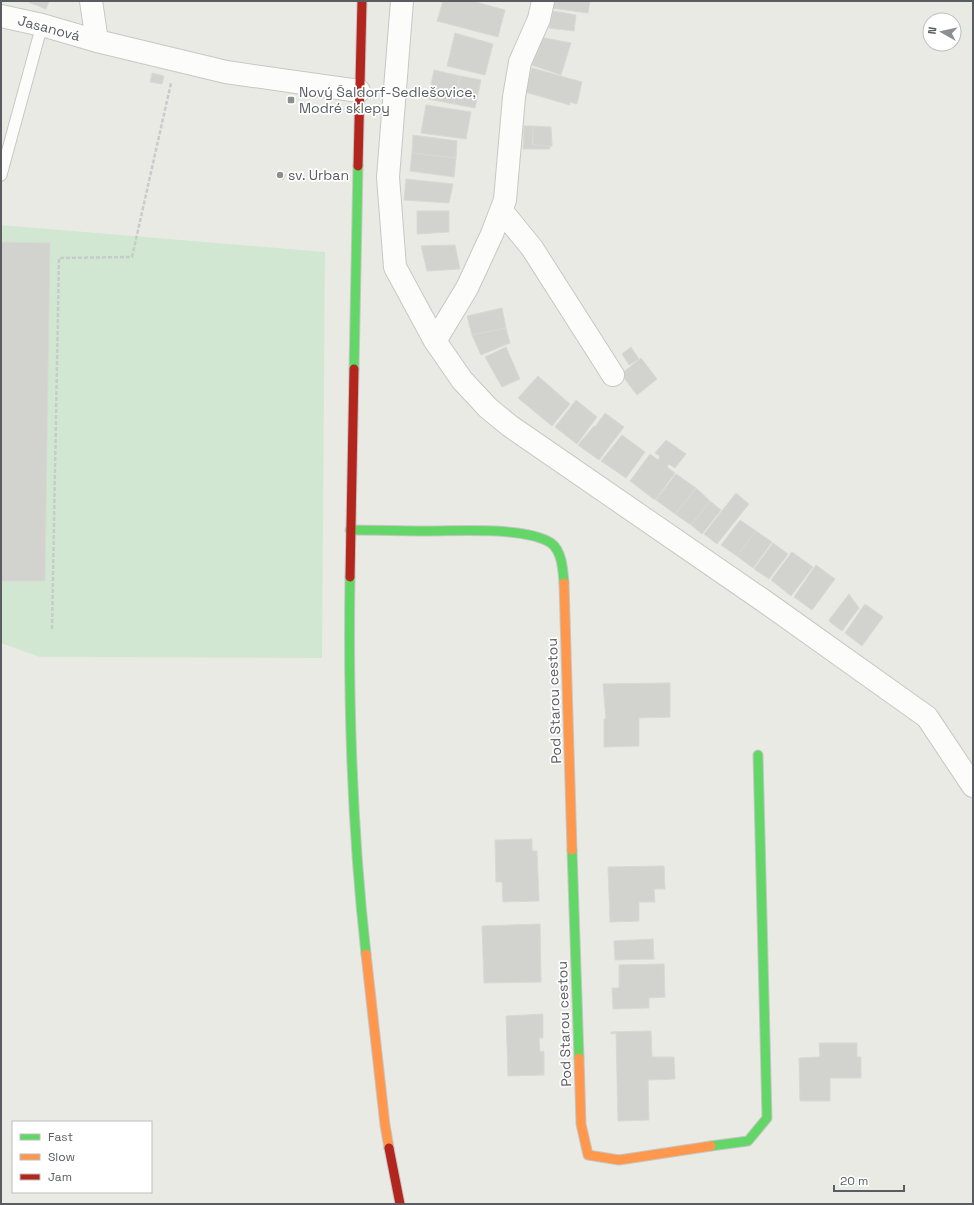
<svg xmlns="http://www.w3.org/2000/svg" width="974" height="1205" font-family="'Space Grotesk',sans-serif">
	<rect width="100%" height="100%" fill="#eaeae4"/>
	<!-- green -->
	<path fill="#d1e7d2" d="M1 225 325 252 322 658 40 657 1 643Z"/>
	<!-- building -->
	<path fill="#d2d2ce" stroke="#d9d9d4" d="M26 1H49L46 9Z
		M443 1H472L505 10 498 37 437 21Z
		M553 1H590L588 13 551 8Z
		M553 11 576 15 574 31 549 28Z
		M455 33 493 44 485 75 447 66Z
		M540 37 571 43 561 75 532 65Z
		M532 68 582 82 577 104 570 102V105L525 92Z
		M434 70 460 76 454 104 428 99Z
		M152 73 164 76 162 84 150 82Z
		M460 76 481 80 475 108 454 104Z
		M426 105 471 112 466 139 421 133Z
		M524 126H533L532 145 550 146V149H523Z
		M533 126 551 127 552 146 533 145Z
		M413 135 457 141 456 158 412 153Z
		M412 153 456 158 454 177 410 171Z
		M277 171 286 175 283 180 275 176Z
		M406 179 453 184 449 203 404 200Z
		M417 211H449V232L417 234Z
		M1 242 50 243 45 581H1Z
		M455 245 460 269 427 271 421 246Z
		M502 308 506 328 472 335 467 316Z
		M506 328 510 343 481 355 472 335Z
		M506 347 520 379 502 387 485 357Z
		M631 347 639 359 629 365 622 354Z
		M641 358 657 379 637 395 621 374Z
		M538 376 570 404 552 426 518 398Z
		M576 400 597 417 577 444 555 427Z
		M605 413 624 427 599 460 578 445 594 426 595 427Z
		M622 435 645 452 626 478 601 461Z
		M666 440 686 454 675 468 669 464 667 467 675 473 655 500 630 481 650 454 658 460 660 456 655 453Z
		M676 474 696 488 675 514 656 500Z
		M696 488 710 501 691 525 675 514Z
		M736 493 749 504 717 544 704 534Z
		M710 501 721 510 702 534 691 525Z
		M740 520 756 531 737 556 721 545Z
		M756 531 772 542 753 568 737 556Z
		M773 543 788 554 769 579 754 569Z
		M792 552 813 567 791 596 771 580Z
		M816 565 835 579 812 610 794 597Z
		M849 594 859 608 842 631 830 622 829 620Z
		M865 604 883 617 862 646 845 633Z
		M670 683V717L639 718V746L604 747V719H606L603 684Z
		M532 839V851H537L539 901 503 902 502 882H496L495 840Z
		M664 866 665 889H654L655 902H639V921L610 922 608 867Z
		M540 924 541 982 484 983 482 926Z
		M653 939 654 959 615 960 614 941Z
		M664 964 665 997 649 998V1008L613 1009 612 988H619V965Z
		M543 1014V1038H539L540 1052 544 1051V1075L508 1076 506 1016Z
		M651 1031 652 1057H674L675 1079 648 1080 649 1120 618 1121 616 1033 611 1034V1032Z
		M819 1043H857V1057H861V1078H830V1101H800L799 1058 820 1057Z"/>
	<g fill="none" stroke-linecap="round" stroke-linejoin="round">
		<defs>
			<path id="lane" d="M1 175 42 25"/>
			<path id="street" d="M91 1 97 41
				M402 1 388 177 395 267 435 341 462 380 488 408 510 426 764 601 927 717 973 786
				M1 16 42 25 97 41 226 72 359 91
				M501 210 532 248 613 375
				M435 341 467 288 492 234 505 200 514 97 520 62 539 19 543 1"/>
			<path id="fast" d="M354 369 358 166
				M350 530C377 530 403 531 430 531 460 531 527 527 551 543 562 551 563 570 564 583
				M350 577C348 703 352 829 366 954
				M572 850 579 1058
				M711 1146 748 1141 767 1118 758 755"/>
			<path id="slow" d="M564 583 572 850
				M366 954 385 1125 389 1148
				M579 1058 581 1124 588 1155 619 1160 711 1146"/>
			<path id="jam" d="M358 166 362 1
				M350 577 354 369
				M389 1148 400 1204"/>
		</defs>
		<!-- lane casing -->
		<use href="#lane" stroke="#c7c8c6" stroke-width="13"/>
		<!-- street casing -->
		<use href="#street" stroke="#c7c8c6" stroke-width="24"/>
		<!-- fast casing -->
		<use href="#fast" stroke="#c5c6c5" stroke-width="11"/>
		<!-- slow casing -->
		<use href="#slow" stroke="#c5c6c5" stroke-width="11"/>
		<!-- jam casing -->
		<use href="#jam" stroke="#c5c6c5" stroke-width="11"/>
		<!-- path -->
		<path stroke="#c7ccca" stroke-width="2.5" stroke-dasharray="4 2" stroke-linecap="butt" d="M52 629 59 258 132 257 171 83"/>
		<!-- lane -->
		<use href="#lane" stroke="#fcfcfb" stroke-width="11"/>
		<!-- street -->
		<use href="#street" stroke="#fcfcfb" stroke-width="22"/>
		<!-- fast -->
		<use href="#fast" stroke="#63d668" stroke-width="9"/>
		<!-- slow -->
		<use href="#slow" stroke="#ff974d" stroke-width="9"/>
		<!-- jam -->
		<use href="#jam" stroke="#b3261e" stroke-width="9"/>
	</g>
	<!-- markers -->
	<g fill="#8c8e90" stroke="#fff" stroke-width="1.5">
		<rect x="287" y="96" width="8" height="8" rx="2"/>
		<circle cx="280" cy="175" r="4"/>
	</g>
	<g text-anchor="middle" dominant-baseline="central" stroke-width="3.5" stroke-linejoin="round" paint-order="stroke">
		<!-- street labels -->
		<g font-size="14" fill="#5a5c62" stroke="#fff">
			<text transform="translate(49 28) rotate(15)">Jasanová</text>
			<text transform="translate(554 701) rotate(-92)">Pod Starou cestou</text>
			<text transform="translate(564 1024) rotate(-92)">Pod Starou cestou</text>
		</g>
		<!-- poi labels -->
		<g font-size="14" fill="#5a5c62" stroke="#fff" text-anchor="start">
			<text x="299" y="92">Nový Šaldorf-Sedlešovice,<tspan x="299" dy="16">Modré sklepy</tspan></text>
			<text x="288" y="175">sv. Urban</text>
		</g>
	</g>
	<!-- border -->
	<rect width="974" height="1205" fill="none" stroke="#5a5c62" stroke-width="4"/>
	<!-- legend -->
	<rect x="12" y="1121" width="140" height="72" fill="#ffffff" stroke="#bdbec0"/>
	<rect x="20" y="1134" width="20" height="6" fill="#63d668" stroke="#bdbec0"/>
	<text x="48" y="1141" font-size="12" fill="#5a5c62">Fast</text>
	<rect x="20" y="1154" width="20" height="6" fill="#ff974d" stroke="#bdbec0"/>
	<text x="48" y="1161" font-size="12" fill="#5a5c62">Slow</text>
	<rect x="20" y="1174" width="20" height="6" fill="#b3261e" stroke="#bdbec0"/>
	<text x="48" y="1181" font-size="12" fill="#5a5c62">Jam</text>
	<!-- north arrow -->
	<g transform="translate(942 32) rotate(278)"><circle r="19" fill="#ffffff" stroke="#bdbec0"/>
	<path d="M0-3L7 15L0 10L-7 15Z" fill="#8c8e90"/>
	<text y="-6" font-size="11" font-weight="bold" text-anchor="middle" fill="#5a5c62">N</text>
	</g>
	<!-- scale -->
	<path d="M834 1185v6h70v-6" fill="none" stroke="#5a5c62" stroke-width="2"/>
	<text x="840" y="1185" font-size="12" fill="#5a5c62" stroke="#ffffff" stroke-width="3" paint-order="stroke">20 m</text>
</svg>
